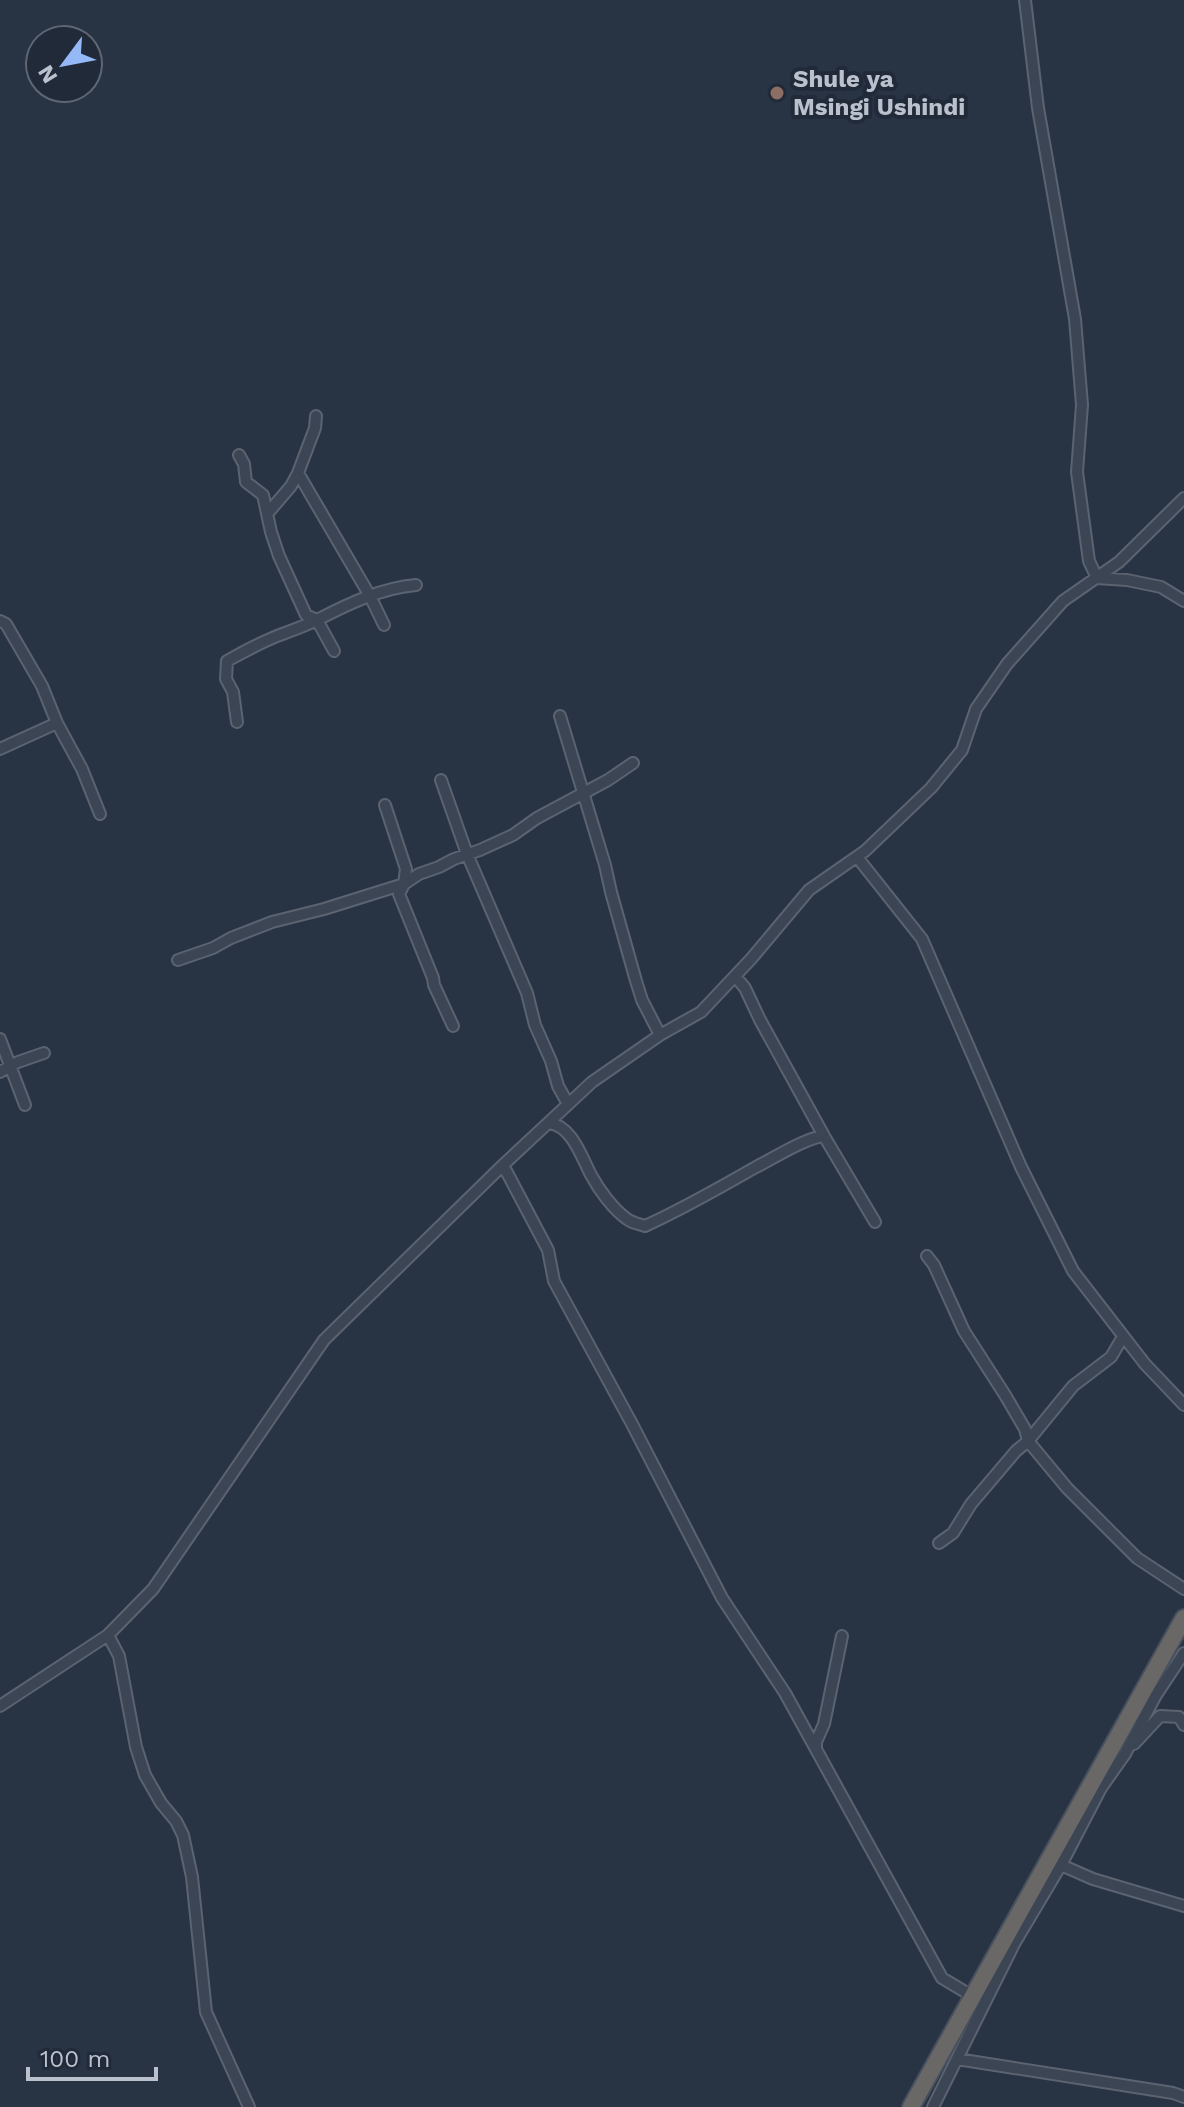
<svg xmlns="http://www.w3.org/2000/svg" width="1184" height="2107" font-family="'Work Sans',sans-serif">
	<rect width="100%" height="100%" fill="#283344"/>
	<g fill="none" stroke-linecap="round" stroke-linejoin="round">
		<defs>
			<path id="minor" d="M1025 0 1038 108 1075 319 1082 405 1077 472 1089 561 1097 578 1127 580 1161 587 1184 601
				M239 455 244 464 246 482 263 495 271 532 279 556 306 615 317 620 334 651
				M298 473 315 428 316 416
				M267 514 291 486 298 473 370 596 384 625
				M0 621 6 624 42 686 57 723 82 769 100 814
				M560 716 605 865 611 892 636 981 642 1000 660 1035
				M237 722 233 692 226 679 227 661C243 652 260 643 277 636 290 631 305 626 317 620 348 604 381 588 416 585
				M0 749 57 723
				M441 780 467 854 527 993 535 1025 551 1061 558 1086 568 1104
				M857 857 922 939 1021 1167 1073 1271 1145 1364 1184 1405
				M178 960 213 948 231 938 272 922 324 909 404 884 406 869 385 805
				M735 976 745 988 760 1020 824 1136
				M453 1026 434 985 433 978 399 894 404 884 419 874 439 867 454 859 480 850 513 835 537 818 608 780 633 763
				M0 1039 25 1105
				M0 1072 18 1062 44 1053
				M549 1123C572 1126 581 1156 591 1175 599 1190 613 1209 627 1219 632 1223 639 1224 645 1226 683 1209 719 1188 756 1167 774 1158 805 1138 824 1136L875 1222
				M503 1165 548 1250 554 1281 632 1424 722 1598 785 1693 942 1978 972 1996
				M927 1256 934 1265 964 1331 1005 1395 1025 1429 1028 1441 1067 1488 1137 1558 1184 1589
				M939 1543 953 1533 971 1504 1016 1451 1028 1441 1073 1386 1111 1357 1121 1340
				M108 1635 119 1656 136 1747 145 1775 161 1803 176 1821 183 1835 192 1877 206 2012 249 2107
				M0 1706 108 1635 153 1589 324 1340 503 1165 592 1082 660 1035 701 1012 751 959 809 890 865 851 931 788 962 750 976 709 1007 664 1063 601 1119 562 1184 498
				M1134 1744 1160 1716 1179 1717 1184 1725
				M816 1749V1742L824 1724 842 1636
				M1061 1865 1093 1879 1184 1906
				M957 2059 1173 2093 1184 2097
				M933 2107 1014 1944 1061 1865 1101 1788 1125 1754 1156 1695 1184 1653"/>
			<path id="trunk" d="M911 2107 1184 1618"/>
		</defs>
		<!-- minor casing -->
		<use href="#minor" stroke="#5b6371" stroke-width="14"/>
		<!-- trunk casing -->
		<use href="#trunk" stroke="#47505e" stroke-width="20"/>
		<!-- minor -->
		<use href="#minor" stroke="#3c4553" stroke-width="10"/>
		<!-- trunk -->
		<use href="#trunk" stroke="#6a6866" stroke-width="16"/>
	</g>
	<!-- markers -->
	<circle fill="#8d6e63" stroke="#212a39" stroke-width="3" cx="777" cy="93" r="8"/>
	<g text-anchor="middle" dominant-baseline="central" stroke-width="8" stroke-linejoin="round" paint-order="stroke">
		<!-- poi labels -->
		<g font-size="24" font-weight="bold" fill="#bac1cd" stroke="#212a39" text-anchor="start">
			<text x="793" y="79">Shule ya<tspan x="793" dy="28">Msingi Ushindi</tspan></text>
		</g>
	</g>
	<!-- north arrow -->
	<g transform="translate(64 64) rotate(238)"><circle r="38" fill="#212a39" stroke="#5e6674" stroke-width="2"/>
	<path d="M0-6L14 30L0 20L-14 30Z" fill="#95b8f7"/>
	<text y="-12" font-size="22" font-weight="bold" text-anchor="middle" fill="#bac1cd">N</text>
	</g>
	<!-- scale -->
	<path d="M28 2067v12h128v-12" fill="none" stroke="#bac1cd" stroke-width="4"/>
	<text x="40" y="2067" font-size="24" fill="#bac1cd" stroke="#212a39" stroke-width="6" paint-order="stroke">100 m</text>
</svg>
